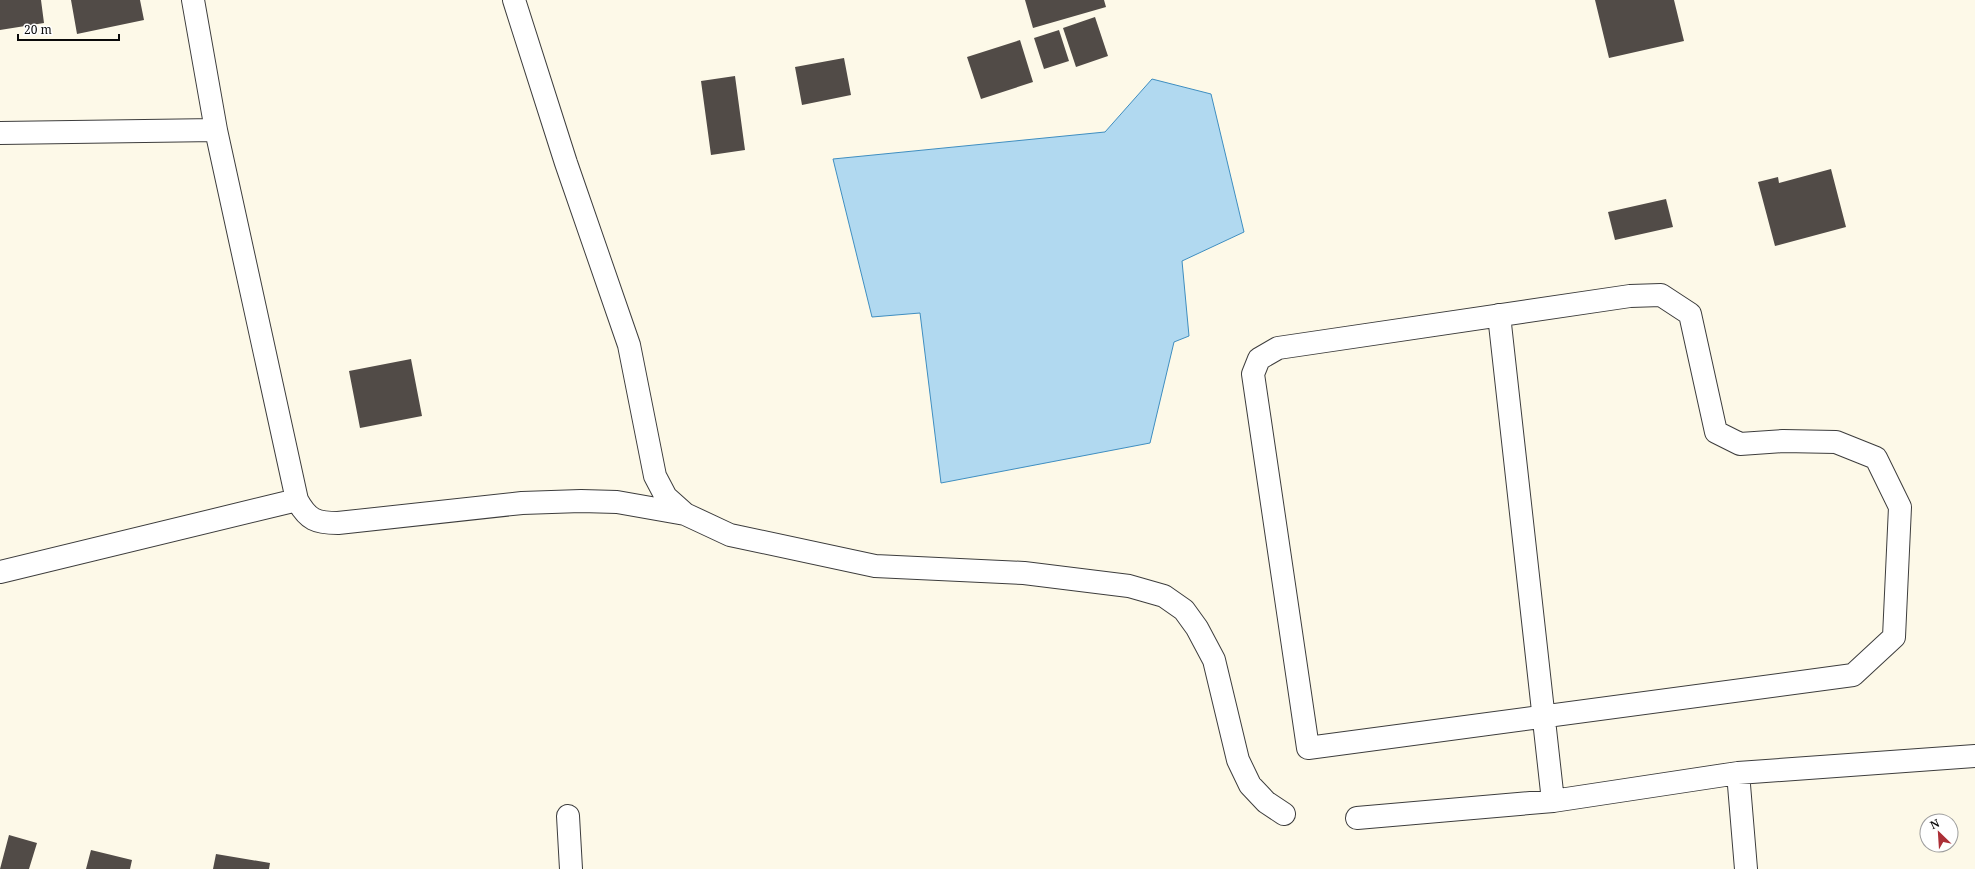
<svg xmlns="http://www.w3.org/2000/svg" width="1975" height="869" font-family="'Noto Serif',serif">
	<rect width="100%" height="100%" fill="#fdf9e8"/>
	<!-- water -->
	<path fill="#b1d9f0" stroke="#3f8ec0" d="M1152 79 1211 94 1244 232 1182 261 1189 336 1174 342 1150 443 941 483 920 313 872 317 833 159 1105 132Z"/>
	<!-- building -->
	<path fill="#514b47" d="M0 0H41L44 23 0 30Z
		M71 0H140L144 20 77 34Z
		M1025 0H1104L1106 7 1033 28Z
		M1595 0H1674L1684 41 1609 58Z
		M1095 17 1108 56 1076 67 1063 28Z
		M1059 30 1069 61 1044 69 1034 38Z
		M1020 40 1033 82 981 99 967 57Z
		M844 58 851 95 802 105 795 67Z
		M735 76 745 150 711 155 701 81Z
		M1831 169 1846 227 1775 246 1758 182 1778 177 1779 183Z
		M1666 199 1673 227 1615 240 1608 212Z
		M411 359 422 416 360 428 349 371Z
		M9 835 37 843 29 869H0Z
		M91 850 132 860 130 869H86Z
		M216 854 270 863 269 869H213Z"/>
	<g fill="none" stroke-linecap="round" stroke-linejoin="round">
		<defs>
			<path id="minor" d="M193 0 216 130 297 500C308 520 316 523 338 523L522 503 581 501 617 502 685 514
				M514 0 566 163 629 345 655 476 666 497 685 514 730 535 875 566 1024 573 1129 586 1164 596 1184 610 1197 628 1214 660 1238 760 1250 785 1266 802 1284 814
				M0 133 216 130
				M1661 295 1690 314 1716 432 1740 444 1783 441 1836 442 1876 458 1900 507 1894 637 1853 675 1308 748 1253 374 1259 359 1278 348 1630 296Z
				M1499 315 1553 801
				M0 572 297 500
				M1738 773 1746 869
				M568 816 571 869
				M1357 818 1553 801 1738 773 1975 756"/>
		</defs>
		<!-- minor casing -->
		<use href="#minor" stroke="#3d3d3d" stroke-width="24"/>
		<!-- minor -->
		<use href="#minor" stroke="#fff" stroke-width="22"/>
	</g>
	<!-- north arrow -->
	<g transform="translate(1939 833) rotate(335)"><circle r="19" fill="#ffffff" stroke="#9d9d9d"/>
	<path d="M0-3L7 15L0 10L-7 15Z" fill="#ac2f37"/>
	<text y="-6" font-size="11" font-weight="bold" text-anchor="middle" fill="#0a0a0a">N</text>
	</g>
	<!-- scale -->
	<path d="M18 34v6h101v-6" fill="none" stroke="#0a0a0a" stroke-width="2"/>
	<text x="24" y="34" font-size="12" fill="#0a0a0a" stroke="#ffffff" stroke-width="3" paint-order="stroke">20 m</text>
</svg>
